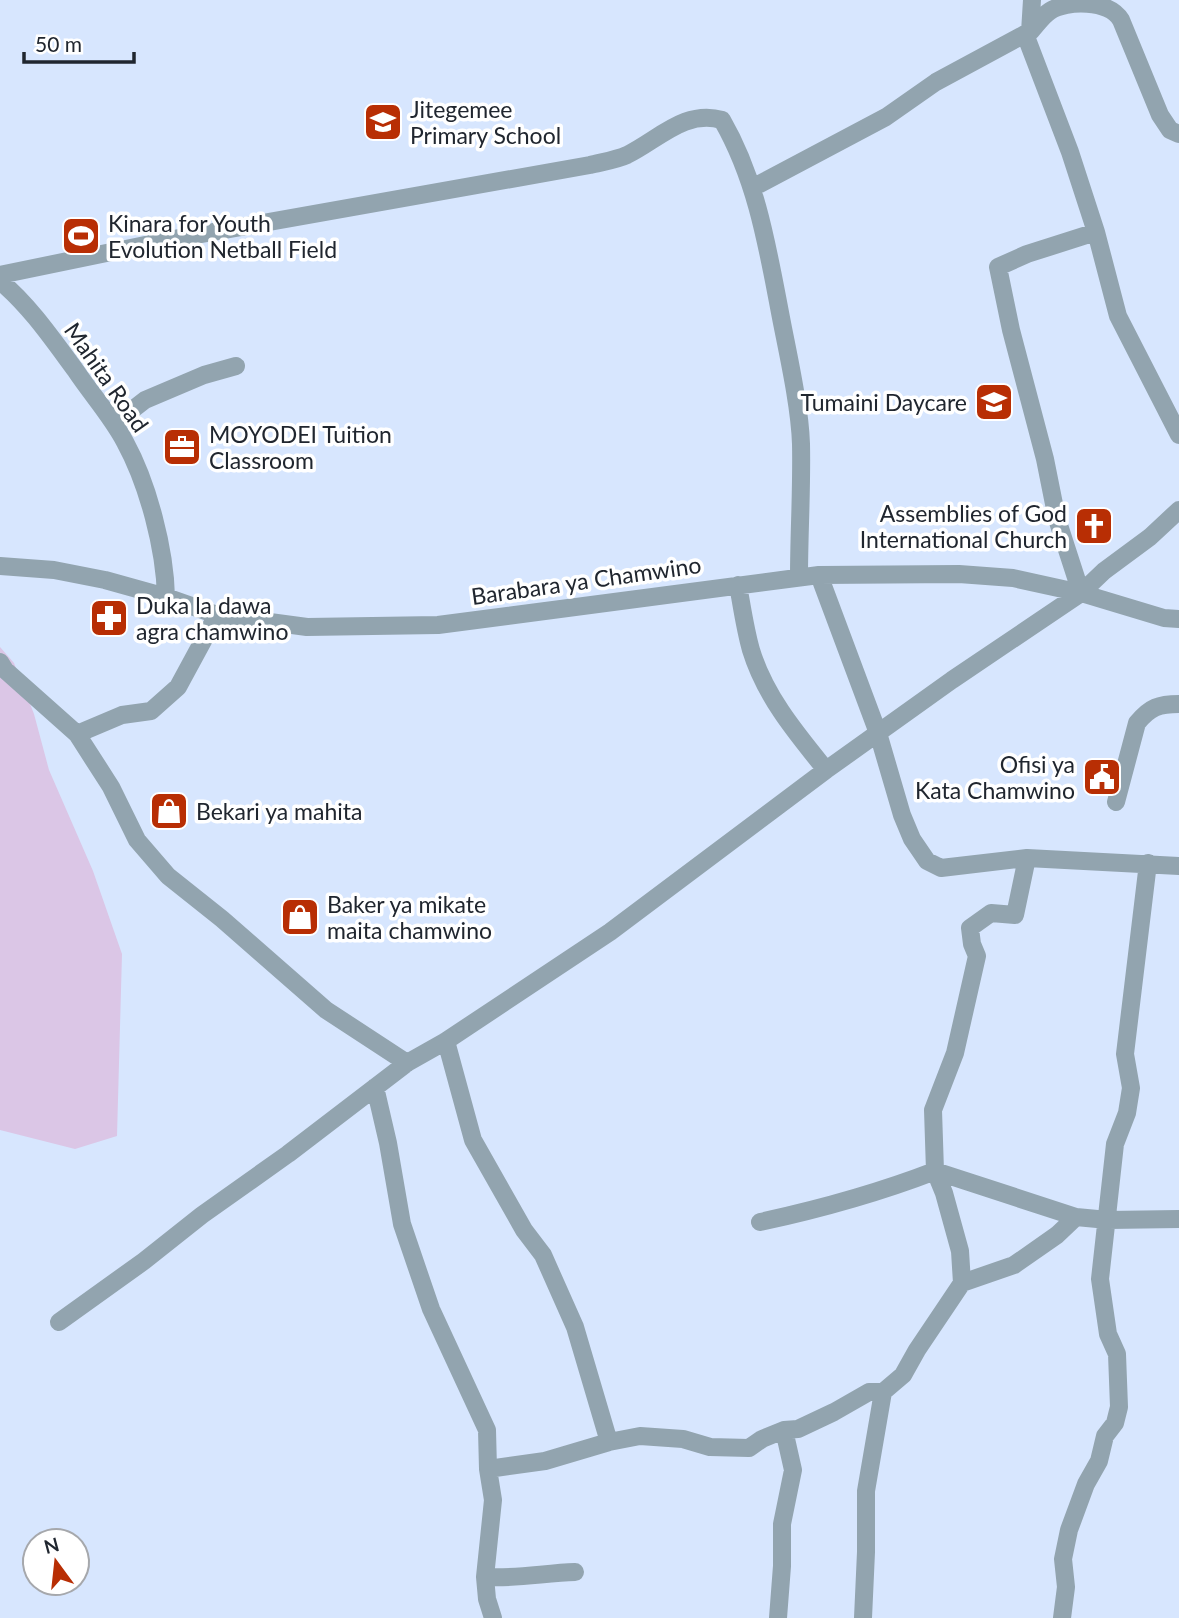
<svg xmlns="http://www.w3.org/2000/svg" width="1179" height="1618" font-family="Lato,sans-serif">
	<rect width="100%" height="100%" fill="#d7e6fe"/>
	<!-- green -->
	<path fill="#dbc6e6" d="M95 225 98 241 66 248 63 232Z
		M0 647 14 663 34 714 49 770 93 871 122 954 117 1136 75 1149 0 1130Z"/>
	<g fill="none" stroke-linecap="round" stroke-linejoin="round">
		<!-- minor -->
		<path stroke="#92a4af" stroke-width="18" d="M1032 0 1030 32 1025 34 1070 152 1096 232 1118 316 1179 435
			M1030 32C1036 26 1042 16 1050 11 1067 0 1109 0 1121 20L1160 115 1170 130 1179 134
			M752 188 886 117 936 82 1025 34
			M0 275 179 238 590 165C602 162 616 160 627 155 658 140 685 109 722 120 759 184 769 257 783 328 790 363 800 410 801 444 802 488 799 533 799 577
			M0 281C30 306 53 340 76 371 92 395 112 417 125 442 148 484 165 549 166 597
			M114 424 145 400 204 375 236 366
			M0 566 54 570 105 580 166 597 217 615 307 627 438 625 819 575 959 574 1013 578 1081 593 1164 618 1179 619
			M819 575 878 733 902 815 912 839 927 861 941 868 1027 858 1179 866
			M738 585C742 607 745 629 751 650 765 696 796 733 826 770
			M1081 593 1057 519 1045 459 1011 330 998 267 1027 254 1096 232
			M0 662 5 670 77 734 111 787 137 840 168 876 222 919 326 1010 407 1063
			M77 734 122 715 151 711 178 687 217 615
			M1116 802 1137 723C1150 707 1159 704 1179 704
			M446 1041 473 1140 524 1230 543 1255 575 1327 609 1442
			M375 1087 388 1143 402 1224 431 1309 487 1430 488 1469 493 1500 485 1577 487 1599 493 1618
			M760 1222C820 1209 878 1193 935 1171L1076 1217 1108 1220 1179 1219
			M962 1283 1014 1265 1057 1235 1076 1217
			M59 1322 144 1261 202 1215 288 1154 407 1063 446 1041 610 932 826 770 952 680 1081 593 1104 571 1150 537 1179 510
			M488 1469 545 1461 609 1442 640 1436 683 1439 710 1447 749 1448 762 1439 784 1430 798 1429 834 1412 869 1392H883L903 1375 917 1350 962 1283 960 1251 944 1193 935 1171 933 1110 955 1053 977 956 972 944 970 928 991 913 1015 915 1027 858
			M485 1577C515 1579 545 1573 575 1572
			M778 1618 782 1566V1524L793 1470 784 1430
			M863 1618 866 1552V1491L883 1392
			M1062 1618 1066 1587 1063 1559 1069 1530 1086 1484 1099 1461 1105 1436 1115 1423 1119 1407 1117 1354 1108 1334 1100 1279 1115 1144 1127 1113 1131 1088 1125 1054 1148 863"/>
	</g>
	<!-- icons -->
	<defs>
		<symbol id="school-square" viewBox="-11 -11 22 22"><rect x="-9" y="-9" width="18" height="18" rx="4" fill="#b82e04" stroke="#fff"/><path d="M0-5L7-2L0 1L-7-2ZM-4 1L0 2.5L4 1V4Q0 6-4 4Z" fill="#fff"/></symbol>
		<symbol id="stadium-square" viewBox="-11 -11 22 22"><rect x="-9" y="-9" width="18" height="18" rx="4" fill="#b82e04" stroke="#fff"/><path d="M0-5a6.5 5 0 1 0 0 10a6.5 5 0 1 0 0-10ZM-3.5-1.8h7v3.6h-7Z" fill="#fff"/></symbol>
		<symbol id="office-square" viewBox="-11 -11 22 22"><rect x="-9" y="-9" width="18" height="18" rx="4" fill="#b82e04" stroke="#fff"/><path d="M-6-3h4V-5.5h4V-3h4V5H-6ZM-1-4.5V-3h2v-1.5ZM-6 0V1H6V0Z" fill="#fff"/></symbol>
		<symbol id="church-square" viewBox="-11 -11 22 22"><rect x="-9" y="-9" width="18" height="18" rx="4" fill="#b82e04" stroke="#fff"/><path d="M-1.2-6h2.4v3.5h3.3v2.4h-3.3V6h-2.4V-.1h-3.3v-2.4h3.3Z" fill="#fff"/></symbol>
		<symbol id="pharmacy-square" viewBox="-11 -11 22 22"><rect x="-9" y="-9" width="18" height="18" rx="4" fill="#b82e04" stroke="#fff"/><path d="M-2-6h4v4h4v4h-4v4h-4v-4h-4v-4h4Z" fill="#fff"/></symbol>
		<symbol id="civic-square" viewBox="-11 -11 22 22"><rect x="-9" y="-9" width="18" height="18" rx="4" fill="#b82e04" stroke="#fff"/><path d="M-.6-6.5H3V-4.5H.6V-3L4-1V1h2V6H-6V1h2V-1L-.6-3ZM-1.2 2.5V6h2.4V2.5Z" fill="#fff"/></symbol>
		<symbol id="shop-square" viewBox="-11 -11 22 22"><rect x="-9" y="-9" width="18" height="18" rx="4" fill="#b82e04" stroke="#fff"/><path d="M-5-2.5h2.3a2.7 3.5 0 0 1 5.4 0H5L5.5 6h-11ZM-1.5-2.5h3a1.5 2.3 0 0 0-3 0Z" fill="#fff"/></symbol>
	</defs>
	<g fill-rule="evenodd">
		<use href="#school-square" x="361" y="100" width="44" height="44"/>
		<use href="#stadium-square" x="59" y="214" width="44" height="44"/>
		<use href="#school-square" x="972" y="380" width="44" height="44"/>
		<use href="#office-square" x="160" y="425" width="44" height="44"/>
		<use href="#church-square" x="1072" y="504" width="44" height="44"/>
		<use href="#pharmacy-square" x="87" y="596" width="44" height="44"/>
		<use href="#civic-square" x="1080" y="755" width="44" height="44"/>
		<use href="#shop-square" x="147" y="789" width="44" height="44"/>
		<use href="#shop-square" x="278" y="895" width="44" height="44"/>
	</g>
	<g text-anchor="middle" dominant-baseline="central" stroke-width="7" stroke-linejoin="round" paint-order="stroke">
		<!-- poi labels -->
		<g font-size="23" fill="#20262f" stroke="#fff" text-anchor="start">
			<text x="410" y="109">Jitegemee<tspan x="410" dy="26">Primary School</tspan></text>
			<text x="108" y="223">Kinara for Youth<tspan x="108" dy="26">Evolution Netball Field</tspan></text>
			<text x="967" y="402" text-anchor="end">Tumaini Daycare</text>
			<text x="209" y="434">MOYODEI Tuition<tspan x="209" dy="26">Classroom</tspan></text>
			<text x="1067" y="513" text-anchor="end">Assemblies of God<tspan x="1067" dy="26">International Church</tspan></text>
			<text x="136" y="605">Duka la dawa<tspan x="136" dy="26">agra chamwino</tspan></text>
			<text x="1075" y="764" text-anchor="end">Ofisi ya<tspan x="1075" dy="26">Kata Chamwino</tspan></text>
			<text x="196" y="811">Bekari ya mahita</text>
			<text x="327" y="904">Baker ya mikate<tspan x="327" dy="26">maita chamwino</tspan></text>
		</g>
		<!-- street labels -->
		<g font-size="23" fill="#20262f" stroke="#fff">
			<text transform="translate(107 377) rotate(55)">Mahita Road</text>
			<text transform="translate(586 580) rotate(-8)">Barabara ya Chamwino</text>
		</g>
	</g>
	<!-- north arrow -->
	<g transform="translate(56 1562) rotate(345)"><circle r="33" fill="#ffffff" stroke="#a6a8ac" stroke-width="2"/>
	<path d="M0-5L12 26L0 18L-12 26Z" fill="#b82e04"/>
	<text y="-10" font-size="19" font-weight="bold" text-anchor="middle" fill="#20262f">N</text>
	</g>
	<!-- scale -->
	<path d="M24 52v10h110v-10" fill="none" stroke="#20262f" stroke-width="3.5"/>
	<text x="35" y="52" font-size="21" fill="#20262f" stroke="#ffffff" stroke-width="5" paint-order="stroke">50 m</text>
</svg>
